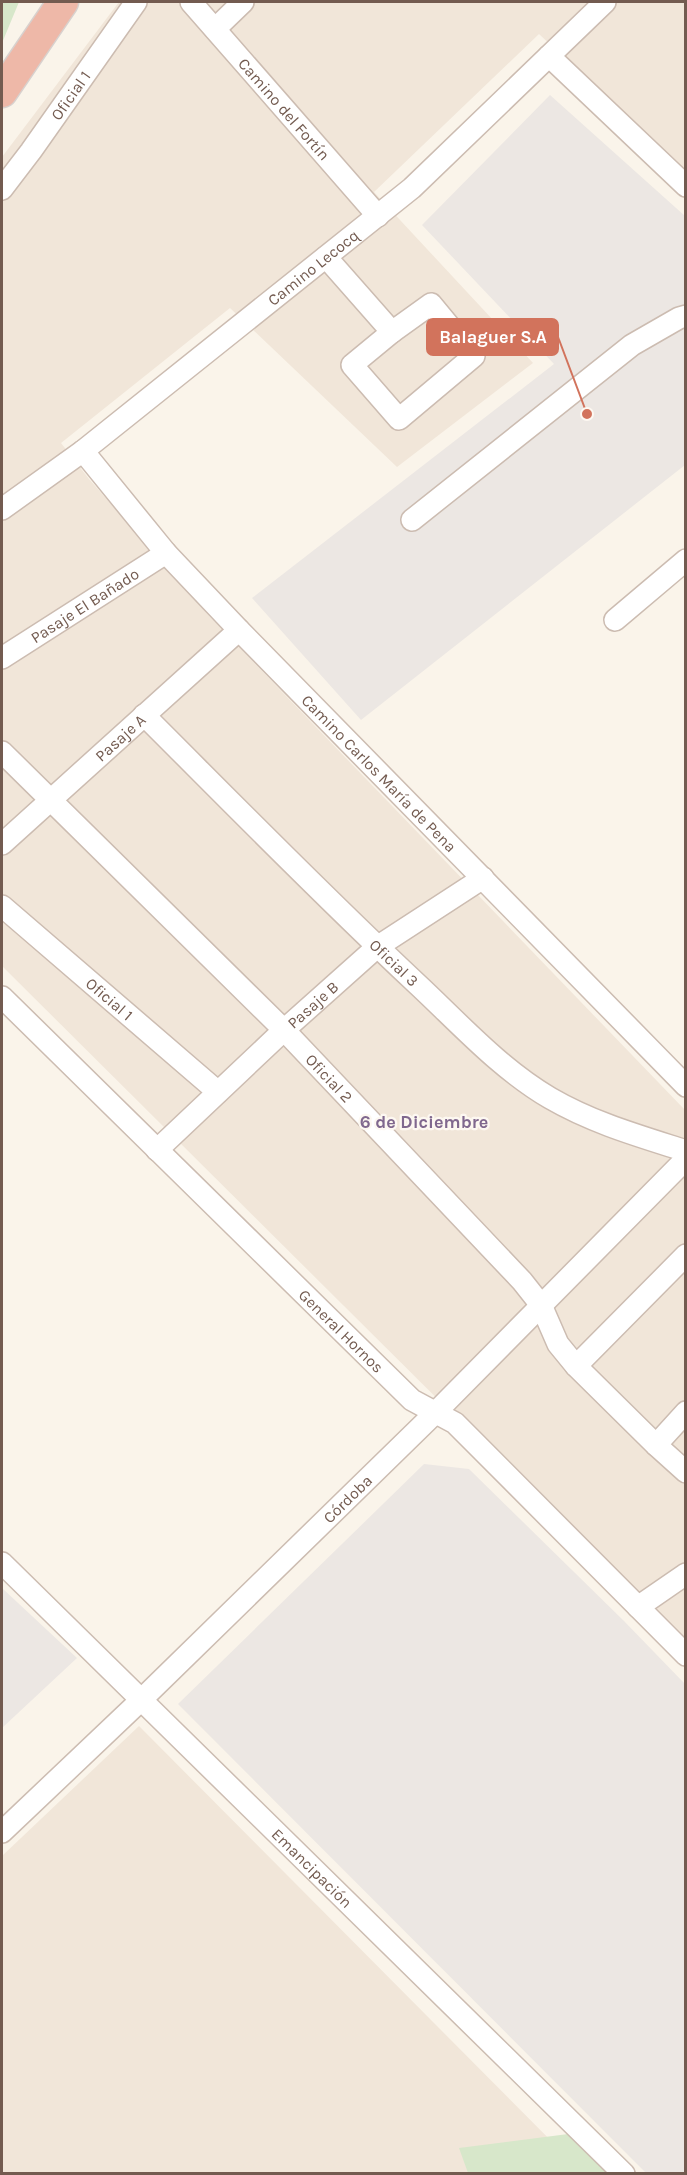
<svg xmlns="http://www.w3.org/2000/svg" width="687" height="2175" font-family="Karla,sans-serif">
	<rect width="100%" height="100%" fill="#faf4ea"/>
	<!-- residential -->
	<path fill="#f1e6d9" d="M119 2H685V171L539 34 374 192 533 363 397 467 230 308 61 443 89 479 210 617 685 1110V1645L2 966V157Z
		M139 1726 583 2173 2 2174V1856Z"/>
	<!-- industrial -->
	<path fill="#ece7e3" d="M550 95 685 216V465L361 720 252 598 554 364 422 225Z
		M424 1464 469 1469 624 1621 685 1684V2173H646L178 1704Z
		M2 1588 77 1658 2 1728Z"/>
	<!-- green -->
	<path fill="#d7e7ca" d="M2 2H19L2 43Z
		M576 2133 616 2173H468L459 2148Z"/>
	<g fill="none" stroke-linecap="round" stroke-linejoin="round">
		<defs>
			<g id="minor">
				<path id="s1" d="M191 2 378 216"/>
				<path d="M215 29 243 2"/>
				<path d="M549 56 686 186"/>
				<path id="s2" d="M2 189 31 151 136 2"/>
				<path d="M326 257 392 332"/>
				<path d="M431 304 474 356 399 419 352 365 392 332Z"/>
				<path id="s3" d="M83 451 166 553 239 630 686 1086"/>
				<path id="s4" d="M2 509 83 451 412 188 605 2"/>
				<path d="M412 520 632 345 679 318 686 316"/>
				<path d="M615 620 686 560"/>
				<path id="s5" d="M2 658 166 553"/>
				<path id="s6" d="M144 715C234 805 323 896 416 983 459 1023 499 1068 550 1098 593 1123 639 1136 686 1151"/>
				<path id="s7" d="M2 752 284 1030 522 1281 541 1305 558 1344 576 1366 656 1445 686 1472"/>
				<path id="s8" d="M2 844 239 630"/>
				<path id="s9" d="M2 906 218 1092"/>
				<path id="s10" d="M2 997 412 1400 455 1423 686 1655"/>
				<path id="s11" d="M157 1150 284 1030 377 947 483 878"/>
				<path d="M576 1366 686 1255"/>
				<path d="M656 1445 686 1412"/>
				<path id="s12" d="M2 1563 624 2174"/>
				<path d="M638 1607 686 1574"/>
				<path id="s13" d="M2 1832 140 1701 436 1412 686 1159"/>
			</g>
			<path id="highway" d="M2 92 63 2"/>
		</defs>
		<!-- minor casing -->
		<use href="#minor" stroke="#ccbcb1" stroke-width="24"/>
		<!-- highway casing -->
		<use href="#highway" stroke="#d8d1ce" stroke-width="33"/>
		<!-- minor -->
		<use href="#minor" stroke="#fff" stroke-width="21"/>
		<!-- highway -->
		<use href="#highway" stroke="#eeb8a8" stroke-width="30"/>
	</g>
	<g text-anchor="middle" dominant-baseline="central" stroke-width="4.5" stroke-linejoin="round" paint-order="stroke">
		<!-- street labels -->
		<g font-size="16" fill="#735b50" stroke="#fdf8f1">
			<text stroke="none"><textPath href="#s2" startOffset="116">Oficial 1</textPath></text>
			<text stroke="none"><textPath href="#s1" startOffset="142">Camino del Fortín</textPath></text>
			<text stroke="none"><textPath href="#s4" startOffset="394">Camino Lecocq</textPath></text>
			<text stroke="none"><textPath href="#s5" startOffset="98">Pasaje El Bañado</textPath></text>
			<text stroke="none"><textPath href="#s8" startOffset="159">Pasaje A</textPath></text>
			<text stroke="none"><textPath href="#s3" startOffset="438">Camino Carlos María de Pena</textPath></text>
			<text stroke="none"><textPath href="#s6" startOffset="352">Oficial 3</textPath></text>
			<text stroke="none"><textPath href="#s9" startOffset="142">Oficial 1</textPath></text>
			<text stroke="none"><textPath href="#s11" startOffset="213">Pasaje B</textPath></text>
			<text stroke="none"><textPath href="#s7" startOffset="462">Oficial 2</textPath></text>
			<text stroke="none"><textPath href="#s10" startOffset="476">General Hornos</textPath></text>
			<text stroke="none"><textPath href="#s13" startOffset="480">Córdoba</textPath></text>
			<text stroke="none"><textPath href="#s12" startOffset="435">Emancipación</textPath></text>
		</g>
		<!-- neighbourhood labels -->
		<g font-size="18" font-weight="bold" fill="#80688e" stroke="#fdf8f1">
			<text x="424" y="1122">6 de Diciembre</text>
		</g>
	</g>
	<!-- callouts -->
	<path fill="none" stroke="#d2735c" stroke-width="2" d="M587 414L558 337"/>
	<circle fill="#d2735c" stroke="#fdf8f1" stroke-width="2" cx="587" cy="414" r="6"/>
	<rect fill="#d2735c" stroke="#d2735c" stroke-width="2" x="427" y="319" width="131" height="36" rx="6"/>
	<g font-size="18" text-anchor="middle" font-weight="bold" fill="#fff">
		<text x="493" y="343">Balaguer S.A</text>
	</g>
	<!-- border -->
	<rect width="687" height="2175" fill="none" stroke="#735b50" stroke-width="6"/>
</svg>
